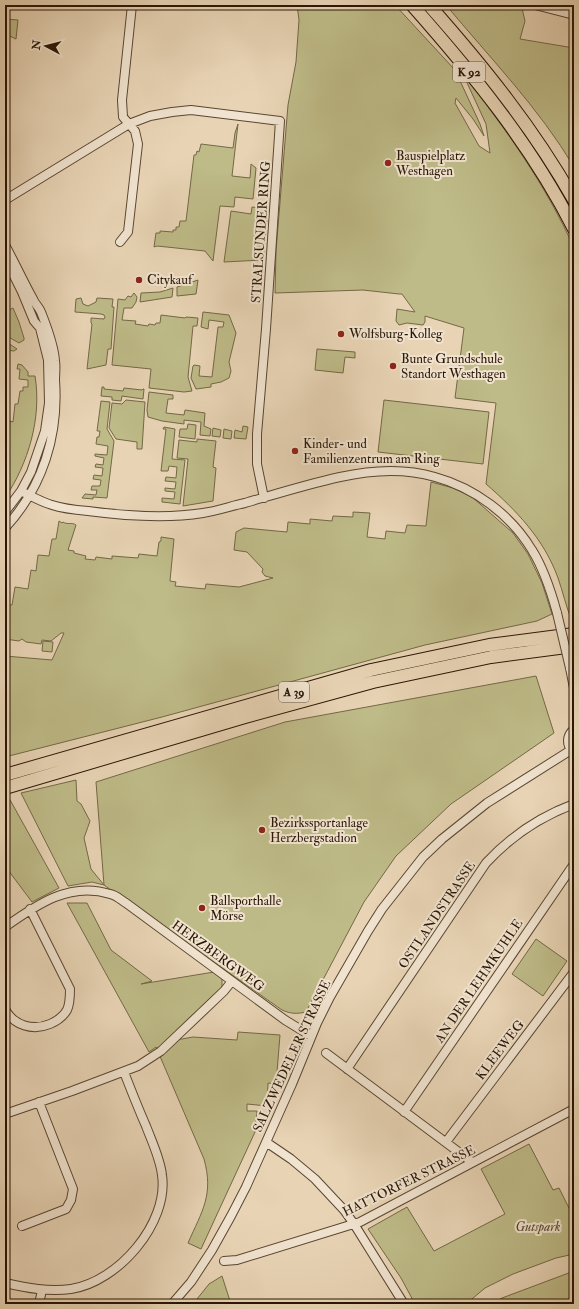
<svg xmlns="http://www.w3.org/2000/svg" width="579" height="1309" font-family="'IM FELL Double Pica',serif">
	<rect width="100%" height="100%" fill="#e8d4b5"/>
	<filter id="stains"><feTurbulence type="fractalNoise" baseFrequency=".005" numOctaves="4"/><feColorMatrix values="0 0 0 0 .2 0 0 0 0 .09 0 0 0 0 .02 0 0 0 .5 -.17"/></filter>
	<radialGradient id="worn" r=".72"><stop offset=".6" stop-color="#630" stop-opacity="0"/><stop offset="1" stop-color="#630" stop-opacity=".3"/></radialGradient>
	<!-- green -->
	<path fill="#bebb88" stroke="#746846" d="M297 5H395L455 70 480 124 484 136 473 119 456 98 455 103 479 146 490 153 486 124 463 74C505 128 546 185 574 248V621H572C566 607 563 592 558 578 544 539 516 510 486 484L496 403 455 398 464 328 425 316V322L423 325 407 323 399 325 396 321 397 309 415 312 402 294H399L363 290 275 293 276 251 288 105 296 62 299 20Z
		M446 5H514L522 8 525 21 520 39 574 48V167C539 108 490 58 446 5Z
		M5 19 18 20 16 39 5 34Z
		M238 124 232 176 250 178 251 164 256 168 253 199 235 197 234 207 220 206 213 261 205 251 157 246 154 247 156 233H160V231L173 232V230H176V227H179L180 221H186L194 155H196L197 151 199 152 201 144 233 148 235 133Z
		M252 207 268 209 263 260 224 262 231 211 251 214Z
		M198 280 196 294 177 296V287Z
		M173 288 172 297 140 302 141 293 160 292Z
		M134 293 137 297 136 302 132 308H124L122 320 136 321 135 324 148 326 149 324 155 325 156 323H160L161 315 185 318 186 317 198 318 197 326H193L188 377 192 391 184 392 149 388 151 369 112 365 118 299 125 300 128 296 131 297Z
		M81 298 83 304 88 306 96 302 97 298 113 299 112 307H114L111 349H108L106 365 87 369 92 324 91 323V318L104 319 105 317 104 315 101 314 75 312 76 299Z
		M13 308 19 322 24 338V340L19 343 5 335V312Z
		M203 312 229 315 236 333 229 362 231 371 229 378 221 382 211 384V387L196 389 191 378 193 366 194 365 200 366 199 376 212 377 218 327H223L224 322 209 320 208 329 201 327Z
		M5 341 17 349 14 351 5 350Z
		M317 349 355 352V358L345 357 343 373 315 370Z
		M18 364 22 365 28 372V376H35C42 418 28 464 5 498L6 435H8L10 421 13 422 15 404H18L20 391H23V387H28V380L19 379 20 369H17Z
		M102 387H104V389L123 391 124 388 142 390 143 389H144L143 399 122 396 121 401 112 400V397L101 396Z
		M149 392 173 395V399H168L166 413 184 415 185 410 205 413 204 426 211 429 210 436 200 435 201 422 184 420V424L162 421 148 417 147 410Z
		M126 400 145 402 142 449H137V442L116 439 109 428 112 403 122 404Z
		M384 400 489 412 483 464 378 452Z
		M101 401 110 402 107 429 114 441 107 498 93 497V499L82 498 85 494 96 495 97 490H91L92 486H100L101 480 93 479 94 475 102 476 103 468 95 467 96 464 103 465 104 458 95 456V454L107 455 108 446 96 444 97 437H99L100 431H97Z
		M188 424 196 425 195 439 179 437 180 429H187Z
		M243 426 248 427 246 439 234 438 235 430 242 432Z
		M164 427 175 429 172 459 185 460 180 504 162 502V498L174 499 175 492 165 491V488L175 489 176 482 165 481 166 477 176 478 177 467 169 466 168 471H161L166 429H163Z
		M213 428 221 430 220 437 212 436Z
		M224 429 232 431 231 439 223 438Z
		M197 439 216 441 213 467 216 468 213 501 183 506 188 459 177 458 179 440 197 442Z
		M431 482 453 488 472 497 513 533 528 554 542 583 552 614 537 621 425 645 162 717 5 757V656L52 660 64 633H61L51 641 42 640 41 644 26 642 22 639 19 641 5 639V605H12L15 587 28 589 31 570 36 571 38 555 49 556 52 539H56L59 521 62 523 63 522C67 525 72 522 76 525L68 550 74 551V553L86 556 85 559 95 560 96 557 112 559V556L138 558 139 554 157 556 159 542 161 541V537L174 539 170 581 176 582 175 586 205 589 206 584 239 587 273 578 265 576 262 572 263 569 247 552 234 550 236 532 244 528 287 532 288 522 310 524V519L332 521 333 516 353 517V512L370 513 367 537 385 539 386 531 405 533 407 525 426 526Z
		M43 641 53 642 52 652 42 651Z
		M536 676 554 733 451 804 396 856 364 902 306 1012C297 1014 291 1014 282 1010L104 885 92 882 68 886 21 793 76 780 77 801 81 804 90 821 84 838 91 869 104 885 96 782 285 722Z
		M9 798 59 888 32 902 5 866V799Z
		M67 903H87L111 950 152 981 141 984 214 972 222 978V987L165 1042 193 1037 237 1040 238 1032 280 1035 276 1084 268 1083 267 1106 247 1104V1111H257L255 1132 201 1249 188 1243C202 1211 214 1195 204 1159L156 1047 149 1052Z
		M536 939 567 961 543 996 512 974Z
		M529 1144 553 1190 559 1188 574 1218V1254L556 1258 513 1274 485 1288 466 1304H415L401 1278 368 1229 407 1207 434 1251 505 1214 481 1169Z
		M574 1271V1304H492L502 1298Z
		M222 1276 231 1304H193L209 1284Z"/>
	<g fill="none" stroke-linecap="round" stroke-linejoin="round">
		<defs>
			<path id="minor" d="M535 5 574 15
				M5 200 129 124 150 116 172 112 191 110 280 121 266 329 257 434V464L264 498
				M120 242 128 232 138 144 135 131 123 117 122 100 132 5
				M5 245C15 263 23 281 33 299 35 304 39 307 41 312 47 327 54 345 55 361 56 368 55 374 55 380 59 435 43 487 5 528
				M5 258 22 292 34 321 40 328 48 360 49 403 45 431 31 472 21 491 5 512
				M21 491C31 496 41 502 52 505 64 509 76 510 88 511 126 516 165 519 203 513 217 511 231 506 245 503 276 494 308 484 340 477 371 470 405 468 435 477 475 488 511 515 532 550 544 569 551 591 557 613
				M570 668 574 688
				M574 729C566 736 566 746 574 753
				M5 927C36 905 70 881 110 894 116 895 121 900 126 903L285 1020 311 1036
				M5 1009C14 1026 33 1031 50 1024 57 1021 63 1017 67 1010 70 1004 70 996 70 989L30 909
				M326 1053 472 1162
				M347 1069 486 863C511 836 539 817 574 804
				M404 1112 574 864
				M5 1114 72 1091 138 1066 161 1051 224 991 232 981
				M266 1142 291 1159 315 1179 344 1210 354 1224 404 1304
				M446 1142 574 972
				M22 1226 66 1209 71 1200 73 1189 39 1102
				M224 1261 237 1260 360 1222 574 1109
				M5 1283C27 1288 49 1292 71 1289 118 1282 169 1223 162 1175 160 1158 152 1142 146 1126 138 1108 131 1090 124 1072
				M39 1304 42 1290
				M172 1304 191 1282 212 1250 231 1216 246 1187 292 1084 317 1023 330 997 368 931 382 909 423 857 442 839 487 803 571 750"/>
			<path id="highway" d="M412 5C473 74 532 146 574 229
				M429 5C483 66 534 129 574 200
				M5 775 315 686 371 670 489 645 574 634
				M5 788 245 717 373 682 491 657 574 646"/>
		</defs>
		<!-- minor casing -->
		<use href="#minor" stroke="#5a4631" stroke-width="10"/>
		<!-- highway casing -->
		<use href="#highway" stroke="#2a1605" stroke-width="14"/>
		<!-- minor -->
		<use href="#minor" stroke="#f0e3cf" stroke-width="8"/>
		<!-- highway -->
		<use href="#highway" stroke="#e8d4b5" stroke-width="12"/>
		<defs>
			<path id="minor-bridge" d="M557 613 570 668"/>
		</defs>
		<!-- minor-bridge casing -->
		<use href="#minor-bridge" stroke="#5a4631" stroke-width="10" stroke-linecap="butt"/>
		<!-- minor-bridge -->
		<use href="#minor-bridge" stroke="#f0e3cf" stroke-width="8"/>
	</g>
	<!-- markers -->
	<g fill="#8f2418" stroke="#f0e3cf" stroke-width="1.5">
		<circle cx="388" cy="163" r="4"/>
		<circle cx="139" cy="280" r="4"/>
		<circle cx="341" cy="334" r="4"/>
		<circle cx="393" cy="366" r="4"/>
		<circle cx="295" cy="451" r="4"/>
		<circle cx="262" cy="830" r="4"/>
		<circle cx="202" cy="908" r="4"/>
	</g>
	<g text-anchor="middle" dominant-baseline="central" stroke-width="4" stroke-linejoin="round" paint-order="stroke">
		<!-- shield labels -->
		<g fill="#f0e3cf" stroke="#655442" stroke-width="1">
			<rect x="453" y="62" width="32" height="20" rx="3"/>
			<rect x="279" y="682" width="30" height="20" rx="3"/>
		</g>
		<g font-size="12" font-weight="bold" fill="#2a1605">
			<text x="469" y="72">K 92</text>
			<text x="294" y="692">A 39</text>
		</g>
		<!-- poi labels -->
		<g font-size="13" fill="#2a1605" stroke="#f0e3cf" text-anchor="start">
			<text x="396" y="156">Bauspielplatz<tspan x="396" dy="15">Westhagen</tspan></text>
			<text x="147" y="280">Citykauf</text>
			<text x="349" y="334">Wolfsburg-Kolleg</text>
			<text x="401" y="359">Bunte Grundschule<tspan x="401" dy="15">Standort Westhagen</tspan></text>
			<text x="303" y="444">Kinder- und<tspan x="303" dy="15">Familienzentrum am Ring</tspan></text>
			<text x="270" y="823">Bezirkssportanlage<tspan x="270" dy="15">Herzbergstadion</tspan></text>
			<text x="210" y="901">Ballsporthalle<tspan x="210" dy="15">Mörse</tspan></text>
		</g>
		<!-- street labels -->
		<g font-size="13" fill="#2a1605" stroke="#f0e3cf">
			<text transform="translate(261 232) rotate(-86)">STRALSUNDER RING</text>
			<text transform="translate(437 915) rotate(-56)">OSTLANDSTRASSE</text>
			<text transform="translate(218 956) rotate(36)">HERZBERGWEG</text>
			<text transform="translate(479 981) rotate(-56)">AN DER LEHMKUHLE</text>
			<text transform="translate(500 1050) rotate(-53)">KLEEWEG</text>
			<text transform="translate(292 1056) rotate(-65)">SALZWEDELER STRASSE</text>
			<text transform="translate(409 1181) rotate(-26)">HATTORFER STRASSE</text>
		</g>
		<!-- park labels -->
		<g font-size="13" font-style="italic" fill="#56482c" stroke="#f0e3cf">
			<text x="538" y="1227">Gutspark</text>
		</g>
	</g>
	<!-- margin -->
	<rect width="579" height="1309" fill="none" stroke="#e8d4b5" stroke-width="20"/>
	<rect x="6" y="6" width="567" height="1297" fill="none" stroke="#2a1605" stroke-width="2"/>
	<rect x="10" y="10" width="559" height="1289" fill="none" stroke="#2a1605"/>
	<!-- north arrow -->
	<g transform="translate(46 46) rotate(277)" stroke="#f0e3cf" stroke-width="3" paint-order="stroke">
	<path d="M0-3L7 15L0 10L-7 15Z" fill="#2a1605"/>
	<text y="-6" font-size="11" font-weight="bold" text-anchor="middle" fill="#2a1605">N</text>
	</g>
	<rect width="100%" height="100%" filter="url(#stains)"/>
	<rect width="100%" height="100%" fill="url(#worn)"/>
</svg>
